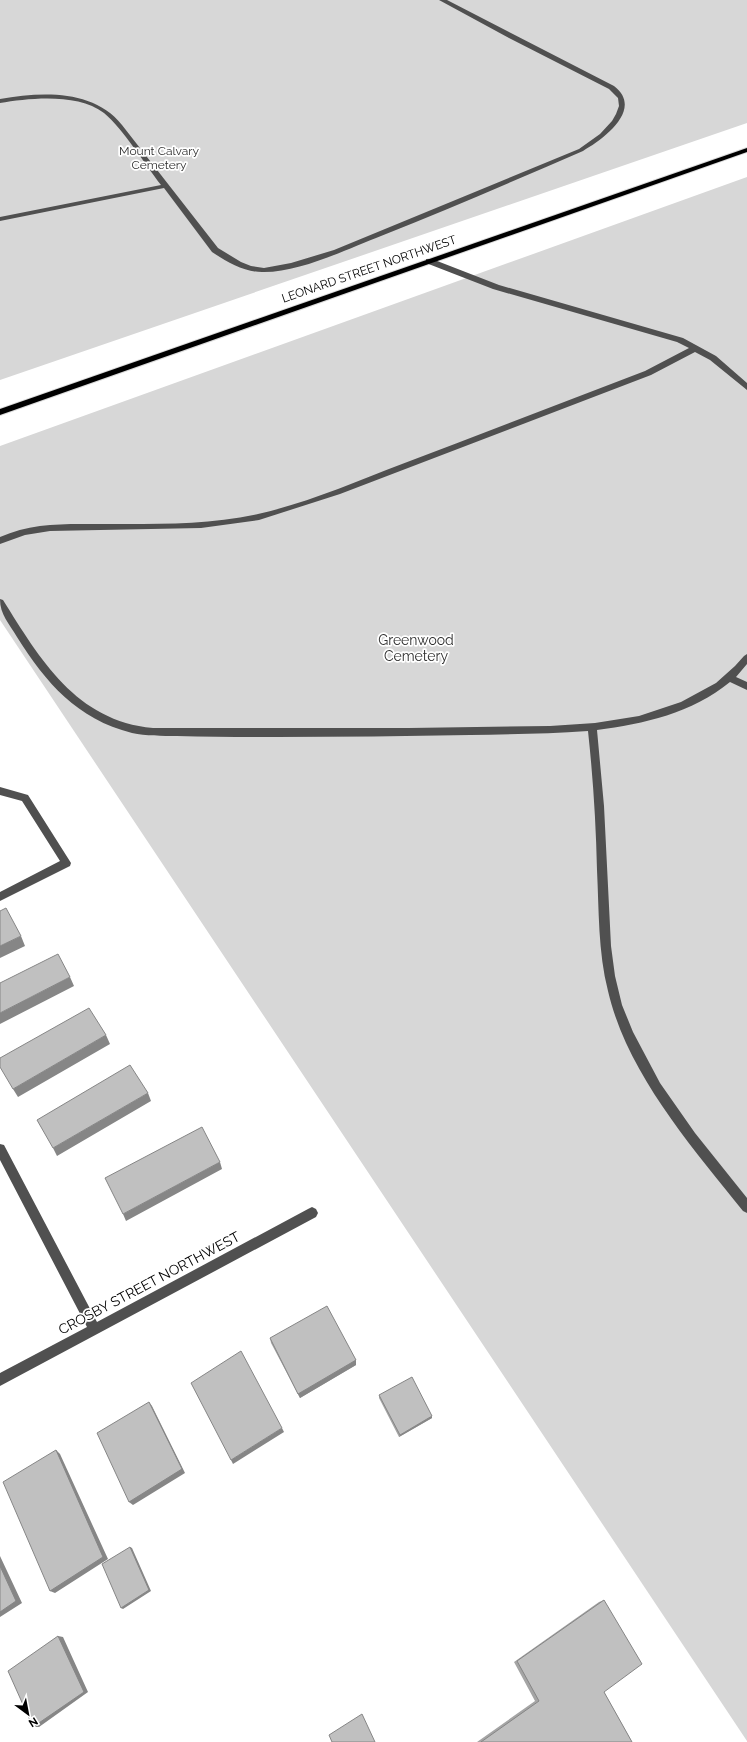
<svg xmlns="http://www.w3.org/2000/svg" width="747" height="1742" font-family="Raleway,sans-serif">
	<rect width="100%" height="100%" fill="#fff"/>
	<!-- green -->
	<path fill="#d7d7d7" d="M0 0H747V123L0 380Z
		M747 177V1741L0 620V446Z"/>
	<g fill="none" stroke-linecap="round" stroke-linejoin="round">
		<defs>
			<path id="major" d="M747 148V152L0 415V409Z"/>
		</defs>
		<!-- major casing -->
		<use href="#major" stroke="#dbdbdb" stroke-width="2"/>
		<!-- minor -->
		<path fill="#505050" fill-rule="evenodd" d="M439 0H447L614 86C644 109 604 139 583 151 516 180 449 209 381 236 347 249 299 273 262 272 244 272 227 262 212 252L164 188 0 221V217L161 185C145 164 123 129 104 113 78 93 30 98 0 103V99C42 92 93 89 122 125L218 248 241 262 251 266 264 268 291 263 334 250 579 149 600 134 612 121 616 114 619 106 618 98 609 89 509 38Z
			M426 259H432L499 285 683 338 716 356 747 383V390L710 360 695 352 651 375 340 494 259 520 201 528 50 531 25 535 0 544V537C33 522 68 524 103 524 155 524 207 525 258 514 307 503 355 482 402 464 483 433 564 402 645 371L689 348 677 342 493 289 426 263Z
			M0 599 3 600C40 659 76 721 153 728H409L550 726 595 723 639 716 681 702 716 683 735 666 744 656 747 654V664L736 677 747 682V690L730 682C692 713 644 724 597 730L604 806 611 946 615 976 622 1005 633 1032 660 1083 695 1133 747 1198V1213L743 1211C691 1146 627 1073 608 991 598 952 599 910 597 870 596 824 593 777 588 731 549 734 509 734 470 735 405 736 341 737 276 737 243 737 210 737 177 736 162 736 146 736 132 733 77 719 46 683 17 637 9 623 0 615 0 599Z
			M0 787 28 795 71 863 70 866 0 901V892L60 861 22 801 0 795Z
			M0 1144 4 1145 97 1322 308 1209 312 1207 316 1209 318 1213 316 1217 0 1386V1373L87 1327 0 1160Z"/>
		<!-- major -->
		<use href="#major" fill="#000" fill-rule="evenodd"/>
	</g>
	<!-- wall -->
	<path fill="#a5a5a5" d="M270 1338 356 1360V1365L300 1398 271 1343Z
		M379 1395 432 1418 399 1437 379 1398Z
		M604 1600V1692L632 1742H477L535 1701 514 1662 599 1602Z"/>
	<!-- shaded-wall -->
	<path fill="#868686" d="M21 936 25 946 0 958V946Z
		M70 977 74 986 0 1024V1013Z
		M106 1035 110 1044 18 1097 13 1089Z
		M148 1093 151 1101 57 1156 53 1148Z
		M220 1162 222 1169 126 1221 123 1214Z
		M356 1360V1365L300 1398 298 1394Z
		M149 1402 152 1406 185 1473 133 1505 129 1502Z
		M432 1416V1418L399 1437 400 1435Z
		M282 1428 284 1432 233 1464 231 1460Z
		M56 1450 60 1454 108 1559 55 1593 50 1591Z
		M130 1547 132 1548 151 1591 123 1609 121 1608Z
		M0 1556 22 1603 0 1617Z
		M58 1636 63 1637 88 1692 39 1727H33Z"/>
	<!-- building -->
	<path fill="#c0c0c0" stroke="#868686" d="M6 908 21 936 0 946V911Z
		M58 954 70 977 0 1013V983Z
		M89 1008 106 1035 13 1089 0 1067V1058Z
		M130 1065 148 1093 53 1148 37 1120Z
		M202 1127 220 1162 123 1214 105 1178Z
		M327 1306 356 1360 298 1394 270 1338Z
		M241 1351 282 1428 231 1460 191 1383Z
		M412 1377 432 1416 400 1435 379 1395Z
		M149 1402 182 1469 129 1502 97 1433Z
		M56 1450 103 1557 50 1591 3 1482Z
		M130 1547 149 1590 121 1608 102 1564Z
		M0 1566 16 1601 0 1612Z
		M604 1600 642 1664 604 1692 632 1742H481L539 1701 517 1661Z
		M58 1636 84 1692 33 1727 8 1671Z
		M362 1714 375 1742H332L329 1735Z"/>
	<g text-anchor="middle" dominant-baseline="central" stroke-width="3.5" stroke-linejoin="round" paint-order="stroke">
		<!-- far-park labels -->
		<g font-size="12" fill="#2e2e2e" stroke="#fff">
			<text x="159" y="151">Mount Calvary<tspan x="159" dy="14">Cemetery</tspan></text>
		</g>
		<!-- far-street labels -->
		<g font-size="12" fill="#000" stroke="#fff">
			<text transform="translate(369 269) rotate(-19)">LEONARD STREET NORTHWEST</text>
		</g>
		<!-- park labels -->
		<g font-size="14" fill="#2e2e2e" stroke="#fff">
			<text x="416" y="640">Greenwood<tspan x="416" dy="16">Cemetery</tspan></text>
		</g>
		<!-- street labels -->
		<g font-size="14" fill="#000" stroke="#fff">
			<text transform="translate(149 1283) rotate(-28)">CROSBY STREET NORTHWEST</text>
		</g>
	</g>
	<!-- north arrow -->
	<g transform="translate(28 1714) rotate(148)" stroke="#ffffff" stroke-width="3" paint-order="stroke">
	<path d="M0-3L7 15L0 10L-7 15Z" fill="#000000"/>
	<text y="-6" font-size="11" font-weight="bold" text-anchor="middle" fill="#000000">N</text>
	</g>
</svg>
